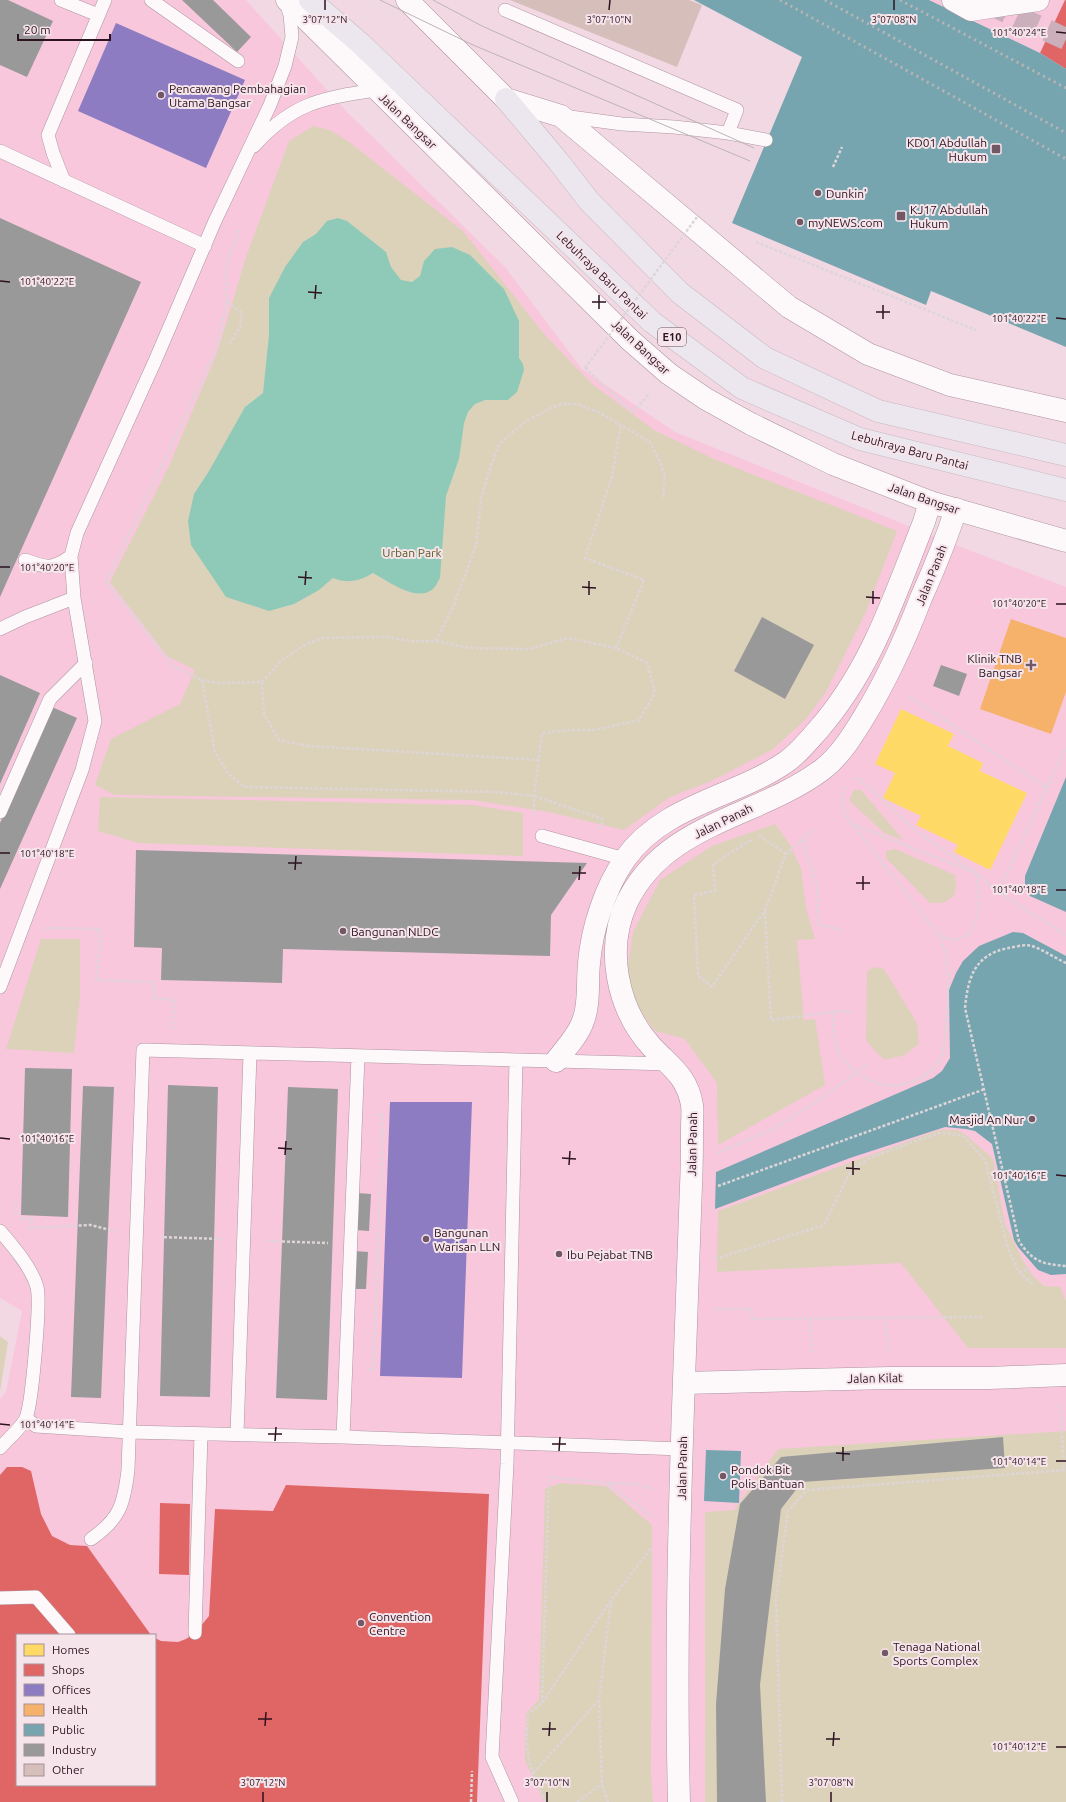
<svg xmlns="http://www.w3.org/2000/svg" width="1066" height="1802" font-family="Ubuntu,sans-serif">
	<rect width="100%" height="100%" fill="#f2d8e3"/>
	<!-- built -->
	<path fill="#f8c7dc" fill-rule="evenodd" d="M0 0H246L346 111 505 267 582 369 675 432 956 545 1066 587V1802H0V1399L6 1392 22 1311 0 1298ZM17 1635H155V1785H17Z
		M929 0H1066V69L1040 53Z"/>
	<!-- green -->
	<path fill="#dcd2ba" d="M313 126 330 130 349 142 463 231 544 334 592 384 654 430 714 459 897 531 865 614 826 692 806 719 772 750 709 782 670 797 624 830 549 812 472 800 115 795 95 785 111 739 180 704 195 670 167 656 110 582 168 468 217 353 245 260 289 141Z
		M854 790H861L903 840 884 833 849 800Z
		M100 797 473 805 523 813V856L138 843 98 831Z
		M775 824 790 845 801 868 806 909 815 939 797 940 804 1020 815 1019 825 1085 718 1145 717 1083 685 1039 655 1031 632 999 627 972 633 932 660 880 712 846Z
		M895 849 955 875 956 887 954 896 943 903H930L886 858V851Z
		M41 939H80V997L74 1053 6 1049Z
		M874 967 884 969 917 1023 919 1044 905 1055 885 1060 875 1051 866 1040 867 971Z
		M939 1130H957L966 1135 993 1159 1005 1224 1021 1257 1032 1275 1044 1286 1060 1287 1066 1301V1348H968L901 1263 717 1272 718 1211Z
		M0 1336 8 1342 0 1392Z
		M1066 1431V1802H705V1512L734 1510 778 1449Z
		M560 1483 606 1486 652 1525 651 1775 653 1802H544L525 1760 526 1713 539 1700 545 1489Z"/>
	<!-- water -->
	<path fill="#8fcab9" d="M338 218 347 221 386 252 391 267 401 280 412 282 420 276 424 261 435 249 452 247 470 255 504 289 519 321V358L523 364 524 370 517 392 508 400H485L475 404 468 412 464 423 459 459 446 496 440 578C438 581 436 586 433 589 417 603 388 581 373 573 360 581 348 584 333 578L319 590 294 604 269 611 226 597 191 545 188 521 194 494 209 471 245 407 263 393 269 335V298L285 267 303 242 316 234 327 221Z"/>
	<!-- homes -->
	<path fill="#ffd966" d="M901 709 954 734 948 746 983 763 980 771 1027 793 990 870 954 852 958 845 916 825 921 816 883 798 895 773 875 764Z"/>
	<!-- shops -->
	<path fill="#e06666" d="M1065 0H1066V69L1040 53Z
		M7 1467H22L31 1471 41 1514 52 1536 70 1545 87 1546 151 1635H17V1785H155V1638L161 1641 178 1642 186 1639 195 1633 209 1616 215 1509 273 1511 286 1485 489 1494 477 1802H0V1475Z
		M160 1503 190 1504 189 1575 159 1574Z"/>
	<!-- offices -->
	<path fill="#8e7cc3" d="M116 23 245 80 206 168 78 111Z
		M390 1102H472L462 1378 380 1376Z"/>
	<!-- health -->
	<path fill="#f6b26b" d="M1011 619 1066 638V692L1051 734 980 709Z"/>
	<!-- public -->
	<path fill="#76a5af" d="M694 0H929L1040 53 1066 69V347L931 291 926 305 732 223 802 57Z
		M1066 777V912L1030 896 1025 889V876Z
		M1013 932 1023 933 1066 956V1274L1051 1275 1038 1270 1018 1247 1014 1240 992 1144 975 1131 966 1129 945 1127 850 1158 715 1209 716 1172 933 1078 942 1071 950 1058 949 990 956 973 963 961 979 946Z
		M706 1450 741 1451 739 1503 704 1501Z"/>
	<!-- industry -->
	<path fill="#999" d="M0 0H8L53 21 27 77 0 65Z
		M182 0H213L251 37 237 52Z
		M0 218 141 282 0 597Z
		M762 617 814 645 785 699 734 671Z
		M941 665 967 674 959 696 933 686Z
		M0 675 40 693 0 784Z
		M52 707 77 718 0 889V823Z
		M136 850 587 863 551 915 550 956 283 949 282 983 161 980 162 948 134 947Z
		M25 1068 72 1069 68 1217 21 1215Z
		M168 1085 218 1087 210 1397 160 1396Z
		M83 1086 114 1087 101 1398 71 1397Z
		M288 1087 338 1089 327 1400 276 1398Z
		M357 1193 371 1194 369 1231 356 1230Z
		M355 1251 368 1252 366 1289H353Z
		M1003 1437 1005 1468 802 1482 781 1509 760 1685 766 1802H717L716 1704 725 1589 740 1504 781 1457Z"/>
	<!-- building -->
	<path fill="#d6beba" d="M510 0H689L702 5 677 67Z"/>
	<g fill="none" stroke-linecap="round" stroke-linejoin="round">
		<!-- street-tunnel -->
		<path stroke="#cbb0bc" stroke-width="22" stroke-dasharray="22 11" stroke-linecap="butt" d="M987 3 1066 39"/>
		<defs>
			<path id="lane" d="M61 0 98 15
				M151 0 238 61
				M505 10 737 110 728 133
				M563 116 622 124 674 127 728 133 766 140
				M254 146C292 103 322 98 376 90
				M0 151 205 246
				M64 181 53 153 48 135 105 0
				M25 560C47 568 52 570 71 556
				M0 629 25 617 74 598
				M0 812 50 699 86 663
				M542 836 625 859
				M0 987 82 770 95 721 74 598 71 556 77 533 155 361 215 221 270 105 285 66 292 37 290 15 286 2
				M0 1231C12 1245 32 1268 37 1287 41 1302 32 1403 26 1418 22 1427 7 1440 0 1448
				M26 1418 36 1426 129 1432 343 1437 682 1449
				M237 1434 250 1054
				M343 1437 358 1056
				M91 1539C120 1519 124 1504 128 1470L143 1050 670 1064
				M0 1598 36 1597 69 1635
				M195 1633 201 1434
				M512 1802 492 1757 507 1464 516 1060"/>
			<path id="street" d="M953 0 971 10 1038 0
				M556 1061C565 1049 578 1036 583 1021 590 1004 587 981 589 963 592 928 605 888 625 859 664 804 734 798 786 762 798 754 808 741 818 730 872 668 894 597 924 522L930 502
				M684 1383 890 1378H989L1066 1375
				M679 1802C675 1643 680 1484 686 1325 688 1278 689 1232 691 1186 692 1166 692 1146 692 1127 692 1120 693 1112 692 1105 687 1075 669 1066 651 1046 617 1008 605 949 627 902 666 822 758 818 823 769 840 756 853 735 864 717 887 679 905 640 921 598 934 569 946 540 956 509"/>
			<path id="secondary" d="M287 0 630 340 669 374 706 399 751 424 833 464 930 502 1066 541
				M407 0 506 99 561 116 789 307 868 354 950 385 1066 411"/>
			<path id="highway" d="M310 0 361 44 652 322 742 388 860 439 1066 490
				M506 99 558 161 589 201 680 293 765 358 878 411 1066 455"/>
		</defs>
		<!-- lane casing -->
		<use href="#lane" stroke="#ad949f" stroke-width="14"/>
		<!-- street casing -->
		<use href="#street" stroke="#ad949f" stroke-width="23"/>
		<!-- secondary casing -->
		<use href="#secondary" stroke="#ad949f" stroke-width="23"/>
		<!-- highway casing -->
		<use href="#highway" stroke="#c8b8bf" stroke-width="23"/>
		<!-- path -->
		<path stroke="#ded5d9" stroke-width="2.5" stroke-dasharray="3 2" stroke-linecap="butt" d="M833 167 842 147
			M239 230 226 266 227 302 217 346 175 438 106 582 173 666 202 680 219 683 262 682 281 661 306 644 324 638 386 637 413 641H436L470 648 529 649 568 638 616 648 647 663 655 693 639 720 595 730H569L542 733 534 796V815
			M756 242 976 330
			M227 302 242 313 240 327 229 345
			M585 368 633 412 650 393
			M436 641 454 605 476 545 481 499 489 471 499 444 523 423 551 408 563 404H578L598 412 650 442 660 462 665 477 663 499
			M616 648 644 580 585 558 612 477 621 425
			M202 680 215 752 228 774 245 787 498 792 534 796 603 819 600 829
			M262 682 264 714 279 740 309 746 540 760
			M910 697 1047 788
			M853 779H860L915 830 976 873 998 892 1066 935
			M845 787C838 801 844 813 852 824L939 935 954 940C958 939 965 937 968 934 983 918 979 892 976 873L852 824
			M759 835 786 854
			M751 840 713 864 715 891 694 895 698 976 712 987 765 910 786 854 813 830
			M803 841 817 884 818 924 843 931
			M998 892 1066 747
			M765 911 771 1020 832 1012
			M46 928 100 929V947L96 980 153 982V998L174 1000 172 1029
			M1066 963C1055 958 1044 950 1032 946 1025 944 1015 947 1008 948 974 955 968 978 965 1008L1019 1241C1033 1262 1042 1264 1066 1266
			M850 1011 832 1012C834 1027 834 1043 841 1057 847 1067 869 1082 880 1084 901 1089 928 1079 939 1061 948 1047 949 983 947 964 947 955 942 944 939 935
			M718 1153 775 1128 819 1100 868 1064
			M718 1186 985 1089
			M16 1202V1215
			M20 1219 32 1218 31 1228
			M29 1229 31 1228 91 1225 114 1231
			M159 1237 222 1239
			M267 1241 328 1243
			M715 1259 824 1225 851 1170 872 1157 918 1140 939 1133 954 1134 964 1137 985 1160 1008 1248 1019 1272 1033 1285
			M1019 1272 1029 1269
			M714 1309H752V1319L983 1317
			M886 1318 888 1352
			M810 1319 812 1352
			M368 1370H373L383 1115H377
			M608 1484 652 1517
			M542 1703 549 1477 608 1483 638 1484 653 1489
			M533 1773 599 1700
			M471 1802 472 1771
			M546 1802C528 1767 525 1753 528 1714L542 1703 611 1600 651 1548
			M577 1802 602 1784
			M608 1802 602 1784 599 1700 611 1601
			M782 1802 776 1599 788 1511 807 1490 1064 1470 1060 1403"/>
		<!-- lane -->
		<use href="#lane" stroke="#fdf9fb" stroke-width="13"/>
		<!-- street -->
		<use href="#street" stroke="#fdf9fb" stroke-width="22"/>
		<!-- secondary -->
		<use href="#secondary" stroke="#fdf9fb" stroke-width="22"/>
		<!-- highway -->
		<use href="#highway" stroke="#ece7ee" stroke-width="22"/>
		<!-- tram -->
		<path stroke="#bbb4b7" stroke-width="1" d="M380 0 473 45 750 161
			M433 0 482 26 754 148"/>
		<!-- rail -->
		<path stroke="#bbb4b7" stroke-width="3" stroke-dasharray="2 4" stroke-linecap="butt" d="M780 0 1066 159
			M825 0 1066 133
			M900 0 1066 88"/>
		<!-- path-bridge -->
		<path stroke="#ded5d9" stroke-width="2.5" stroke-dasharray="3 2" stroke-linecap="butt" d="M585 368 697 217"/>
	</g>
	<!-- ticks -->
	<path fill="none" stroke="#2d121f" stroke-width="1.5" d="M325 10V0M609 10 610 0M894 10V0M1056 32 1066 33M0 281 10 282M308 292 322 293M315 299 316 285M592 302H606M599 309V295M876 312H890M1056 318 1066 319M883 319V305M0 567H10M298 577 312 578M305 585 306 571M582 587 596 588M589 595V581M866 597 880 598M873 604V591M1056 604H1066M0 853H10M288 863H302M295 870 296 856M572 873H586M579 880 580 866M856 883H870M863 890V876M1056 890H1066M0 1138 10 1139M278 1148 292 1149M285 1155 286 1141M562 1158 576 1159M569 1165 570 1151M846 1168 860 1169M853 1175V1161M1056 1175 1066 1176M0 1424 10 1425M268 1434H282M275 1441 276 1427M552 1444H566M559 1451 560 1437M836 1453 850 1454M843 1461V1447M1056 1461H1066M258 1719H272M265 1726 266 1712M542 1729H556M549 1736 550 1722M826 1739H840M833 1746 834 1732M1056 1747H1066M263 1802V1792M547 1802V1792M831 1802V1792"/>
	<!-- markers -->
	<g fill="#725764" stroke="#f5e5eb" stroke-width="1.5">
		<circle cx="161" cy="95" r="4"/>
		<rect x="991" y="144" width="10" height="10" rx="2"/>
		<circle cx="818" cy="193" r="4"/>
		<rect x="896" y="211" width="10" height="10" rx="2"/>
		<circle cx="800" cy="222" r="4"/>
		<path d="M1029 659h4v4h4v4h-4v4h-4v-4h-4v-4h4z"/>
		<circle cx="343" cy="931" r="4"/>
		<circle cx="1032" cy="1119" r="4"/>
		<circle cx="426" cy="1239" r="4"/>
		<circle cx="559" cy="1254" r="4"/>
		<circle cx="723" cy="1476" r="4"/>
		<circle cx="361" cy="1623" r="4"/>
		<circle cx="885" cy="1653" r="4"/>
	</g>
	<g text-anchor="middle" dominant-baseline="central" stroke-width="4" stroke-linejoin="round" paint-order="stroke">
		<!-- shield labels -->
		<rect fill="#f5e5eb" stroke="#69515c" stroke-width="1" x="658" y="328" width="28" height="18" rx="3"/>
		<g font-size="11" font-weight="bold" fill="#2d121f">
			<text x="672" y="337">E10</text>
		</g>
		<!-- poi labels -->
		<g font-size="12" fill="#2d121f" stroke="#f5e5eb" text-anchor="start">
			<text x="169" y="88">Pencawang Pembahagian<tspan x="169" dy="14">Utama Bangsar</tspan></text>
			<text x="987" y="142" text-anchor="end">KD01 Abdullah<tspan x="987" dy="14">Hukum</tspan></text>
			<text x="826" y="193">Dunkin'</text>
			<text x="910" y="209">KJ17 Abdullah<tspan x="910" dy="14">Hukum</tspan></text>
			<text x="808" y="222">myNEWS.com</text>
			<text x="1022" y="658" text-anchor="end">Klinik TNB<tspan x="1022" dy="14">Bangsar</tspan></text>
			<text x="351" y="931">Bangunan NLDC</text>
			<text x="1024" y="1119" text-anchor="end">Masjid An Nur</text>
			<text x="434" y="1232">Bangunan<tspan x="434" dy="14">Warisan LLN</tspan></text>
			<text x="567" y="1254">Ibu Pejabat TNB</text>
			<text x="731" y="1469">Pondok Bit<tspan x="731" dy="14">Polis Bantuan</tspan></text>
			<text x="369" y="1616">Convention<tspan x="369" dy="14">Centre</tspan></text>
			<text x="893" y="1646">Tenaga National<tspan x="893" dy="14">Sports Complex</tspan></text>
		</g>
		<!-- street labels -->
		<g font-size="12" fill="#2d121f" stroke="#f5e5eb">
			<text transform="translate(408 121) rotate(44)">Jalan Bangsar</text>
			<text transform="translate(602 275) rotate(44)">Lebuhraya Baru Pantai</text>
			<text transform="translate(641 347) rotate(43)">Jalan Bangsar</text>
			<text transform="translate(910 450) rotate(15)">Lebuhraya Baru Pantai</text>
			<text transform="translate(924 498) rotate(19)">Jalan Bangsar</text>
			<text transform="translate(931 575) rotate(-68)">Jalan Panah</text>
			<text transform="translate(723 821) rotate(-26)">Jalan Panah</text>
			<text transform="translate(692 1144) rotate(-89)">Jalan Panah</text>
			<text transform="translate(875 1378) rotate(-1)">Jalan Kilat</text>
			<text transform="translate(682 1468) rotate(-89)">Jalan Panah</text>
		</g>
		<!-- park labels -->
		<g font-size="12" fill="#585b23" stroke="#f5e5eb">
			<text x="412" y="552">Urban Park</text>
		</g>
	</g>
	<g font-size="10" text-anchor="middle" fill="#2d121f" stroke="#f5e5eb" stroke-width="4" stroke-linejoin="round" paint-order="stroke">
		<text x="325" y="23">3°07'12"N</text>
		<text x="609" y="23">3°07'10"N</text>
		<text x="894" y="23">3°07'08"N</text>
		<text x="1019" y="36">101°40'24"E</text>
		<text x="47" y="285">101°40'22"E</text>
		<text x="1019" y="322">101°40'22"E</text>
		<text x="47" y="571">101°40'20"E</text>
		<text x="1019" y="607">101°40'20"E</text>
		<text x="47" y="857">101°40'18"E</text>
		<text x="1019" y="893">101°40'18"E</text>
		<text x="47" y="1142">101°40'16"E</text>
		<text x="1019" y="1179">101°40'16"E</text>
		<text x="47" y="1428">101°40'14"E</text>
		<text x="1019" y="1465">101°40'14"E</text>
		<text x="1019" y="1750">101°40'12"E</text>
		<text x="263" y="1786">3°07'12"N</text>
		<text x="547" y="1786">3°07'10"N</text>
		<text x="831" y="1786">3°07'08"N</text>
	</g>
	<!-- legend -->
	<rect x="16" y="1634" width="140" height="152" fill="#f5e5eb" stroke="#a59199"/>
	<rect x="24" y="1644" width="20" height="12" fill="#ffd966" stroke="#a59199"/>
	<text x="52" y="1654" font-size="12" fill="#2d121f">Homes</text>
	<rect x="24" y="1664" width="20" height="12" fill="#e06666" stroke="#a59199"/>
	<text x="52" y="1674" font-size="12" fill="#2d121f">Shops</text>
	<rect x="24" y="1684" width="20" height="12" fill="#8e7cc3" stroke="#a59199"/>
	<text x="52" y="1694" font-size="12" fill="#2d121f">Offices</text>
	<rect x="24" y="1704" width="20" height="12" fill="#f6b26b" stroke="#a59199"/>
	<text x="52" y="1714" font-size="12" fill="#2d121f">Health</text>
	<rect x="24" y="1724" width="20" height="12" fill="#76a5af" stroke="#a59199"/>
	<text x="52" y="1734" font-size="12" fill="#2d121f">Public</text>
	<rect x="24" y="1744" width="20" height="12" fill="#999999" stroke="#a59199"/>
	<text x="52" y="1754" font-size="12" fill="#2d121f">Industry</text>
	<rect x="24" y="1764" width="20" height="12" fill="#d6beba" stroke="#a59199"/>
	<text x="52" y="1774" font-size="12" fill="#2d121f">Other</text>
	<!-- scale -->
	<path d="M18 34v6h92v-6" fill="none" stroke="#2d121f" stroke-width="2"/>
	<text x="24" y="34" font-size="12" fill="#2d121f" stroke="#f5e5eb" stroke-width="3" paint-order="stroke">20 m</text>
</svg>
